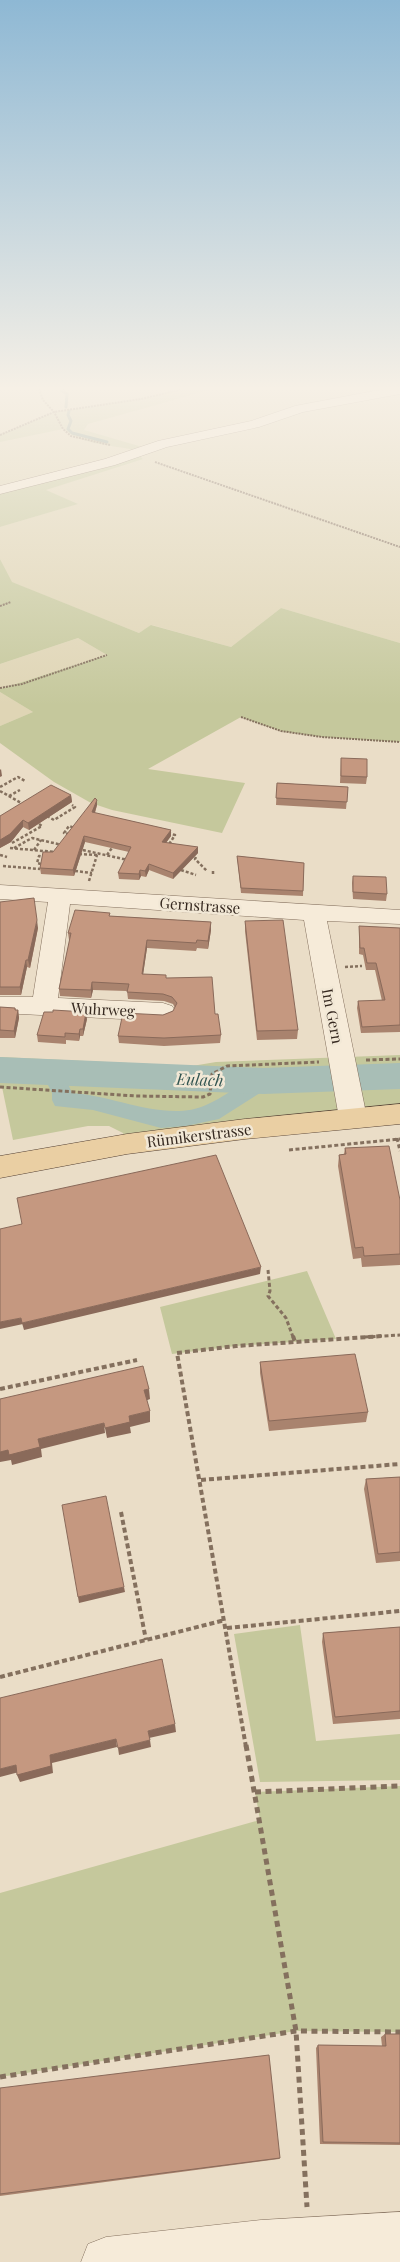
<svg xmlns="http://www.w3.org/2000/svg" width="400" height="2262" font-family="'Playfair Display',serif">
	<rect width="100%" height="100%" fill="#eaddc7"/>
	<!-- farmland -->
	<path fill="#dfd5b5" d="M0 389H400V643L281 608 231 647 152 625 139 633 11 582 0 559V527L77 504 45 490 143 458 0 490Z
		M78 638 107 655 0 689V664Z
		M0 692 33 712 0 726Z"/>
	<!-- green -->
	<path fill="#c5c89c" d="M183 389H213L88 424 84 430 149 449 136 453 143 459 46 490 78 504 0 527V490L135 453 130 449C108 445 81 444 63 429L0 442V435L54 412 141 399Z
		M0 559 12 582 139 633 151 625 231 647 281 608 400 643V742L322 737 281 731 241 717 148 769 245 783 222 833 112 810 91 803 54 782 0 743V726L33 712 0 692V689L107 655 78 638 0 664Z
		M400 1055V1114L127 1144 123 1133 109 1126H88L13 1140 2 1087H0V1057L192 1066 216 1062Z
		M307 1271 336 1339 236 1346 172 1354 160 1307Z
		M300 1625 316 1741 400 1734V1780L260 1782 234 1634Z
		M400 1786V2032L296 2031 0 2077V1893L260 1820 255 1792Z"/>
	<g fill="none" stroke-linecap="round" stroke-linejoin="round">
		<!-- stream -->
		<path stroke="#6f8c83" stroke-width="3" d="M64 389 62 391 67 394 66 407
			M69 411 68 415 71 421 68 429 72 433 107 442"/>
		<!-- canal -->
		<path fill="#a8beb6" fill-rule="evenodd" d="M53 1065 61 1068 72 1093C113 1095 167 1123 206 1105 223 1098 239 1085 255 1076L263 1073 271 1076 274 1081 271 1086 219 1119 186 1126 161 1128 93 1110 55 1106 52 1100V1093L42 1073 45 1068Z"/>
		<!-- river -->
		<path fill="#a8beb6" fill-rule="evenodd" d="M0 1057 263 1068 400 1063V1089L263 1094 0 1083Z"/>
		<defs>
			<path id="minor" d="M385 389H400V394L303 412 259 427 167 447 115 465 0 494V486L105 459 158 441 251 421 295 406Z
				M0 885 400 910V924L327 921 367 1118 363 1125 353 1128 343 1125 339 1118 304 920 70 904 58 998 163 1003 172 1006 176 1012 172 1018 163 1021 0 1013V997H33L48 902 0 899Z
				M400 2212V2262H81L88 2244 106 2237 261 2220Z"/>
			<path id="major" d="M400 1104V1124L245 1139 127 1154 0 1178V1156L127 1134 245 1119Z"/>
		</defs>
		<!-- minor casing -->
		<use href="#minor" stroke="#84705e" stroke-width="1"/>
		<!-- major casing -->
		<use href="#major" stroke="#533f32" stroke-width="1"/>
		<!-- path-far4 -->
		<path stroke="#84705e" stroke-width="2" stroke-dasharray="2 1" stroke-linecap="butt" d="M39 389 43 400 54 412 63 429 71 436 110 445
			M0 435 54 412 141 399 183 389
			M155 462 400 547
			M0 606 11 602
			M0 688 22 684 107 655
			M241 717 281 731 322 737 400 742"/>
		<!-- path-far3 -->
		<path stroke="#84705e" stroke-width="2.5" stroke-dasharray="3 2" stroke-linecap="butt" d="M0 787 18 777 25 781
			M0 791 23 804
			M9 796 20 790
			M47 816 54 820 75 807 72 805
			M168 833 175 835 168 846
			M69 834 64 833 69 826 75 828
			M12 843 42 826 39 824
			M10 848 55 852
			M14 848 32 838 62 845
			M78 849 128 860
			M34 850 41 840
			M79 854 98 855
			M0 855 7 857
			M107 855 114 845
			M196 857 195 859 207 871
			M41 864 37 863 39 856 46 857
			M3 866 40 869
			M181 870 196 875
			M75 871 92 873
			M213 871V875
			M89 881 97 855
			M345 967 362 966"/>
		<!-- path-far2 -->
		<path stroke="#84705e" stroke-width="3" stroke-dasharray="4 2.5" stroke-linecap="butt" d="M366 1060 400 1059
			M0 1087 136 1096 203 1097 210 1094 212 1074 227 1066 319 1062
			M397 1138 400 1151
			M289 1150 400 1139
			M268 1270 270 1291 268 1296 286 1318 293 1337
			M365 1337 400 1335"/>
		<!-- path-far1 -->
		<path stroke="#84705e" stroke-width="4" stroke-dasharray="5 3" stroke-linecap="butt" d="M293 1336 295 1342
			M0 1389 137 1360
			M201 1480 400 1464
			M121 1512 146 1640
			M227 1628 400 1611
			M0 1677 225 1620
			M246 1747 177 1353 236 1346 383 1336"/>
		<!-- path -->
		<path stroke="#84705e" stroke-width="5" stroke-dasharray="6 4.5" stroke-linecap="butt" d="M246 1745 296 2031 307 2207
			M255 1792 400 1786
			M0 2077 296 2031 400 2032"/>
		<!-- minor -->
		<use href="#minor" fill="#f6ebd9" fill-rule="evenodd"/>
		<!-- major -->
		<use href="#major" fill="#eacfa3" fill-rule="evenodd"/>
	</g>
	<!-- wall -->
	<path fill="#a9836e" d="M341 758 367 777 366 784 340 783Z
		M277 783 348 787 346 809 276 805Z
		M71 795 72 802 29 830 23 827 11 842 0 848V816Z
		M97 800V805L95 813 171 830V836L166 843 198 847V853L173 879 149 870 146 877 141 876 139 880 119 879 118 873 129 852 85 842 74 876 41 874 40 868Z
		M237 856 304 863 303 896 241 893Z
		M353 876 387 894 386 901 353 899 352 883Z
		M0 902 38 928 30 968 27 967 21 995H0Z
		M110 916 211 922V930L208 949 197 948 196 951 147 948 143 974 166 978 215 1014 221 1035 220 1043 164 1046 119 1043 118 1036 163 1015 173 1011 175 1008 173 1004 164 1001 128 999 127 991 93 990 91 998 60 996 59 989 70 940H69L68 933Z
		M245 921 298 1030 297 1039 257 1040 245 931Z
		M359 926 400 928V1032L361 1033 357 1008 358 1001H382L375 970H366L363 955 359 954Z
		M0 1007 15 1008 16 1010H18L19 1018 15 1038H0Z
		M87 1019 83 1036H80L79 1041 66 1040V1044L38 1042 37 1035Z
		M345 1148 400 1200V1265L362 1267 361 1258 353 1259 338 1166 339 1155 344 1154Z
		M260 1362 368 1412 366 1422 269 1431 260 1373Z
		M400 1477V1561L376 1563 364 1489 366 1479Z
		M400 1627V1719L333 1724 322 1642 323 1633Z
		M385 2034H400V2145L320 2144 316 2048 318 2045 382 2046 381 2037Z
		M0 2088 280 2158 279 2159 0 2196Z"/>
	<!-- shaded-wall -->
	<path fill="#8a6a5a" d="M1 769 2 776 0 777V770Z
		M71 795 72 802 29 830 28 823Z
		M97 800V805L93 818 92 812Z
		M23 820V827L11 842 0 848V840Z
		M171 830V836L162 848V842Z
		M84 836 85 842 74 876 73 870Z
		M198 847V853L173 879V873Z
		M149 864V870L146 877 145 871Z
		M140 870 141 876 139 880V874Z
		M37 920 38 928 30 968 28 960Z
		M211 922V930L208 949V941Z
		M147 940V948L142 982V974Z
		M26 960 27 967 21 995 20 987Z
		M92 982 93 990 91 998V990Z
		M18 1010 19 1018 15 1038 14 1031Z
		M86 1012 87 1019 83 1036V1029Z
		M80 1029V1036L79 1041V1034Z
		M261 1267 260 1274 24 1330 22 1323Z
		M21 1318 23 1324 0 1329V1322Z
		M149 1389 150 1399 145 1401 144 1390Z
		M150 1411V1422L130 1427 131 1433 107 1438 105 1428 129 1416Z
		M104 1423 105 1433 41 1449 42 1457 12 1465 11 1460 0 1462V1452L38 1439Z
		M124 1587 125 1592 79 1603 78 1597Z
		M175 1724 176 1732 149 1738 148 1731Z
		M116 1739 117 1747 52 1763 53 1773 20 1782 17 1775 50 1755Z
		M150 1740 151 1747 119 1755 118 1748Z
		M16 1765 19 1772 0 1777V1769Z"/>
	<!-- building -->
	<path fill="#c59880" stroke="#8a6a5a" d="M341 758 367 759V777L341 776Z
		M277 783 348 787 347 802 276 798Z
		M51 785 71 795 28 823 23 820 10 834 0 840V816Z
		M95 798 97 800 92 812 171 830 162 842 198 847 173 873 149 864 145 871 140 870 139 874 118 873 131 847 84 836 73 870 40 868 43 852H53Z
		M237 856 304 863 303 891 241 888Z
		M353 876 386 877 387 894 353 892Z
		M34 898 37 920 28 960H26L20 987H0V902Z
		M75 910 110 913 109 916 211 922 208 941 197 940 196 943 147 940 142 974 166 975V978L212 977 215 1014H218L221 1035 164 1038 118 1036 123 1013 163 1015 173 1011 177 1003 172 997 163 994 127 992 129 984 92 982 91 990 59 989 71 933H68Z
		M283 920 298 1030 257 1031 245 921Z
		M359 926 400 928V1025L362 1027 358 1001 385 1000 376 963H367L364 948H360Z
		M0 1007 15 1008V1010H18L14 1031 0 1030Z
		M53 1010 86 1012 83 1029H80L79 1034 65 1033V1037L37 1035 44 1012H53Z
		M389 1146 400 1200V1254L364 1256 363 1247 355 1248 339 1155 346 1154 345 1148Z
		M216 1155 261 1267 22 1323 21 1318 0 1322V1229L22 1224 17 1198Z
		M355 1354 368 1412 269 1421 260 1362Z
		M143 1366 149 1389 144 1390 150 1411 129 1416 130 1422 105 1428 104 1423 38 1439 40 1447 9 1455 8 1450 0 1452V1399Z
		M400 1477V1552L378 1554 366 1479Z
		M106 1496 124 1587 78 1597 62 1505Z
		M400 1627V1711L335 1717 323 1633Z
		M162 1659 175 1724 148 1731 150 1740 118 1748 116 1739 50 1755 51 1766 17 1775 16 1765 0 1769V1698Z
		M385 2034H400V2143L323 2142 318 2045 386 2046Z
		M269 2055 280 2158 0 2194V2088Z"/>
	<!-- sky -->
	<linearGradient id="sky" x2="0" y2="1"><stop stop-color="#8eb8d4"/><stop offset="0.55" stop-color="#f6f0e6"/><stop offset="1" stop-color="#f6f0e6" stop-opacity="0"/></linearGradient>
	<rect width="400" height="706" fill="url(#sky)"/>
	<g text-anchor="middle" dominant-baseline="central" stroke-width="5" stroke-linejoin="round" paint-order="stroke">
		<!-- street labels -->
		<g font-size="15" fill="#362920" stroke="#f2e8d6">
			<text transform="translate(200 905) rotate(4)">Gernstrasse</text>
			<text transform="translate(103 1009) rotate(3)">Wuhrweg</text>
			<text transform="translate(333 1016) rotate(79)">Im Gern</text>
			<text transform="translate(199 1135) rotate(-7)">Rümikerstrasse</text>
		</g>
		<!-- water labels -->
		<g font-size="16" font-style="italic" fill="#315450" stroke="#f2e8d6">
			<text transform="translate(200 1079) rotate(2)">Eulach</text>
		</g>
	</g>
</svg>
